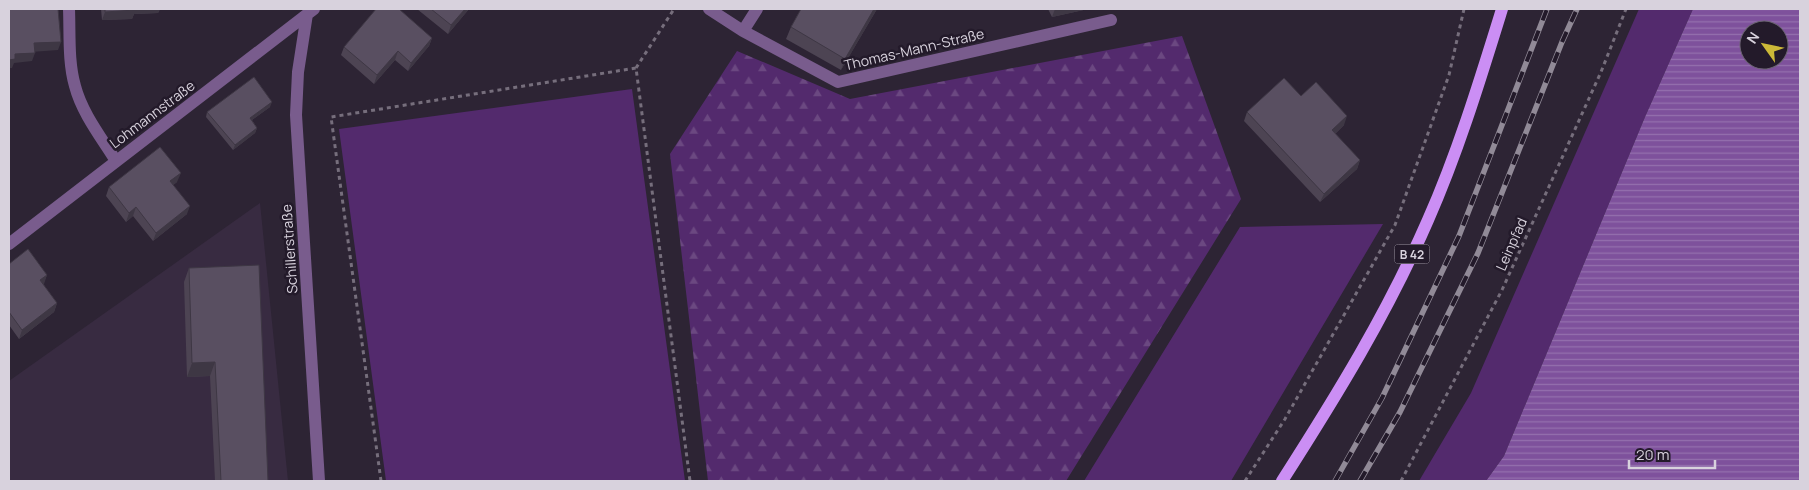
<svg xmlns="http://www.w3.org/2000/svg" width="1809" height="490" font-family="Manrope,sans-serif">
	<defs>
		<pattern id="forest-firs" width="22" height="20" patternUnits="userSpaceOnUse" patternTransform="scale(1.25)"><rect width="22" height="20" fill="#532a6d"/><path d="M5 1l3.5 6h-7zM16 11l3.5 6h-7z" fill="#6b4881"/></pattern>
		<pattern id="water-rules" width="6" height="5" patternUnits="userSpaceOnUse" patternTransform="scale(1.25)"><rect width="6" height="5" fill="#7e519c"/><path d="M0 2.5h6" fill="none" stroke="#9571ae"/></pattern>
	</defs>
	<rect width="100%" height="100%" fill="#2d2434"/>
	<!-- built -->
	<path fill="#382b41" d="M260 203 288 481H9V381Z"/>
	<!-- grass -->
	<path fill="#532a6d" d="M1639 9H1693L1645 117 1504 456 1486 481H1419L1471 393Z
		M632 89 685 481H386L339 129Z
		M1383 224 1231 481H1084L1240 227Z"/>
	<!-- forest -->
	<path fill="url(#forest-firs)" d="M1182 36 1241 199 1066 481H708L670 154 737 51 850 99Z"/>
	<!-- water -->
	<path fill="url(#water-rules)" fill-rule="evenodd" d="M1693 9H1800V481H1486L1504 456 1645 117ZM1749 30H1779V60H1749Z"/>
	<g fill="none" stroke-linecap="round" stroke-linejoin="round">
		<!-- path -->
		<path stroke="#766e7c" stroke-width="3" stroke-dasharray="4 4" stroke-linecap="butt" d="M636 68 674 9
			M381 481 331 117 636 68 690 481
			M1245 481 1285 419 1395 225 1449 75 1464 9
			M1401 481 1502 290 1601 72 1626 9"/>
		<!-- minor -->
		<path stroke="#795c8d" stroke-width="12" d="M69 9C70 34 68 62 75 86 82 113 101 137 116 161
			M709 9 743 31 838 82 1111 20
			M307 14 298 72 296 115 319 481
			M743 31 757 9
			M9 244 314 9"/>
		<!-- major -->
		<path stroke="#cb8ef4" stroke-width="12" d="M1282 481C1337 395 1387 314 1428 220 1458 152 1480 80 1502 9"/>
		<defs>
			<path id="rail" d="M1335 481 1382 398 1459 236 1547 9
				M1360 481 1400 412 1478 253 1562 42 1577 9"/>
		</defs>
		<!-- rail casing -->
		<use href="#rail" stroke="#918a97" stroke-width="5.5"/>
		<!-- rail -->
		<use href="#rail" stroke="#231a2a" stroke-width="4" stroke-dasharray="11" stroke-linecap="butt"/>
	</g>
	<!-- wall -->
	<path fill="#4d4453" d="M101 9H160L158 13 134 14 132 19 102 20Z
		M417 9H469L448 34Z
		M801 9H877L841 70 786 39 791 27Z
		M1048 9H1088L1052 17Z
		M432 38 429 46 408 71 395 60 374 84 341 55 344 47Z
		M1301 96 1344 125 1335 134 1360 160 1357 169 1320 202 1244 121 1247 112Z
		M270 107 252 120 257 128 255 133 233 150 206 117 207 112Z
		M177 182 173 185 187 214 153 241 133 216 126 222 106 196 109 187Z
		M9 264 47 275 43 284 57 303 54 312 19 339 9 325Z
		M189 268 268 481H215L210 376 187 377 184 282Z"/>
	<!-- shaded-wall -->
	<path fill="#3e3744" d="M133 9H160L158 13 134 14 132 19 102 20 105 12Z
		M465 9H469L448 34 451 25Z
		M874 9H877L841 70 845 59Z
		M1055 9H1088L1052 17Z
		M432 38 429 46 408 71 411 63Z
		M61 42 58 50 31 52 34 43Z
		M398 51 395 60 374 84 377 75Z
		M35 53 32 61 14 63 12 68H9V60L15 54Z
		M272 102 270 107 249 122 250 118Z
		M1347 116 1344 125 1329 139 1332 130Z
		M257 128 255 133 233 150 235 145Z
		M1360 160 1357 169 1320 202 1324 194Z
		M181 173 177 182 167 190 170 181Z
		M190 206 187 214 153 241 156 233Z
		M136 207 133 216 126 222 129 213Z
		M47 275 44 284 37 289 40 280Z
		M57 303 54 312 19 339 22 330Z
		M215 362 210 376 187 377 192 363Z"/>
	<!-- building -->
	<path fill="#594f61" stroke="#3e3744" d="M9 9H58L61 42 34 43 35 53 15 54V59L9 60Z
		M105 9H135V10L105 12Z
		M376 9H399L432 38 411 63 398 51 377 75 344 47Z
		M431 9H465L451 25Z
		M801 9H874L845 59 791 27Z
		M254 77 272 102 250 118 257 128 235 145 207 112Z
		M1284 78 1301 96 1316 82 1347 116 1332 130 1360 160 1324 194 1247 112Z
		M160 147 181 173 170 181 190 206 156 233 136 207 129 213 109 187Z
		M28 249 47 275 40 280 57 303 22 330 9 312V264Z
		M259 265 268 481H221L215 362 192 363 189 268Z"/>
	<g text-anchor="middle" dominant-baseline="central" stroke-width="5" stroke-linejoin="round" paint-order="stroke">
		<!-- shield labels -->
		<rect fill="#231a2a" stroke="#a29ba7" stroke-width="1" x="1394.5" y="244.5" width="35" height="19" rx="4"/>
		<g font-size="12" font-weight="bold" fill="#d8d2dd">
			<text x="1412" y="254">B 42</text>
		</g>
		<!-- street labels -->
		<g font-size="14" fill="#d8d2dd" stroke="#231a2a">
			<text transform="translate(914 49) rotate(-13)">Thomas-Mann-Straße</text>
			<text transform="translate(152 114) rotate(-37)">Lohmannstraße</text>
			<text transform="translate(1511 244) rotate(-66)">Leinpfad</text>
			<text transform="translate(289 249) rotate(-94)">Schillerstraße</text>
		</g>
	</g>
	<!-- border -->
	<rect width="1809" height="490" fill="none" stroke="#d8d2dd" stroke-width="20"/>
	<!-- north arrow -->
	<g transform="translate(1764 45) rotate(303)"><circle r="24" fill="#231a2a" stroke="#6b6472"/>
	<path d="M0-4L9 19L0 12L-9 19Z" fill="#ccb938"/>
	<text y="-8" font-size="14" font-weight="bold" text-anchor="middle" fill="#d8d2dd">N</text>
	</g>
	<!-- scale -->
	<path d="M1629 460v8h86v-8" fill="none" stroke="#d8d2dd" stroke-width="2.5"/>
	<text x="1636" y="460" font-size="15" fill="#d8d2dd" stroke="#231a2a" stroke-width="4" paint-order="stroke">20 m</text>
</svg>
